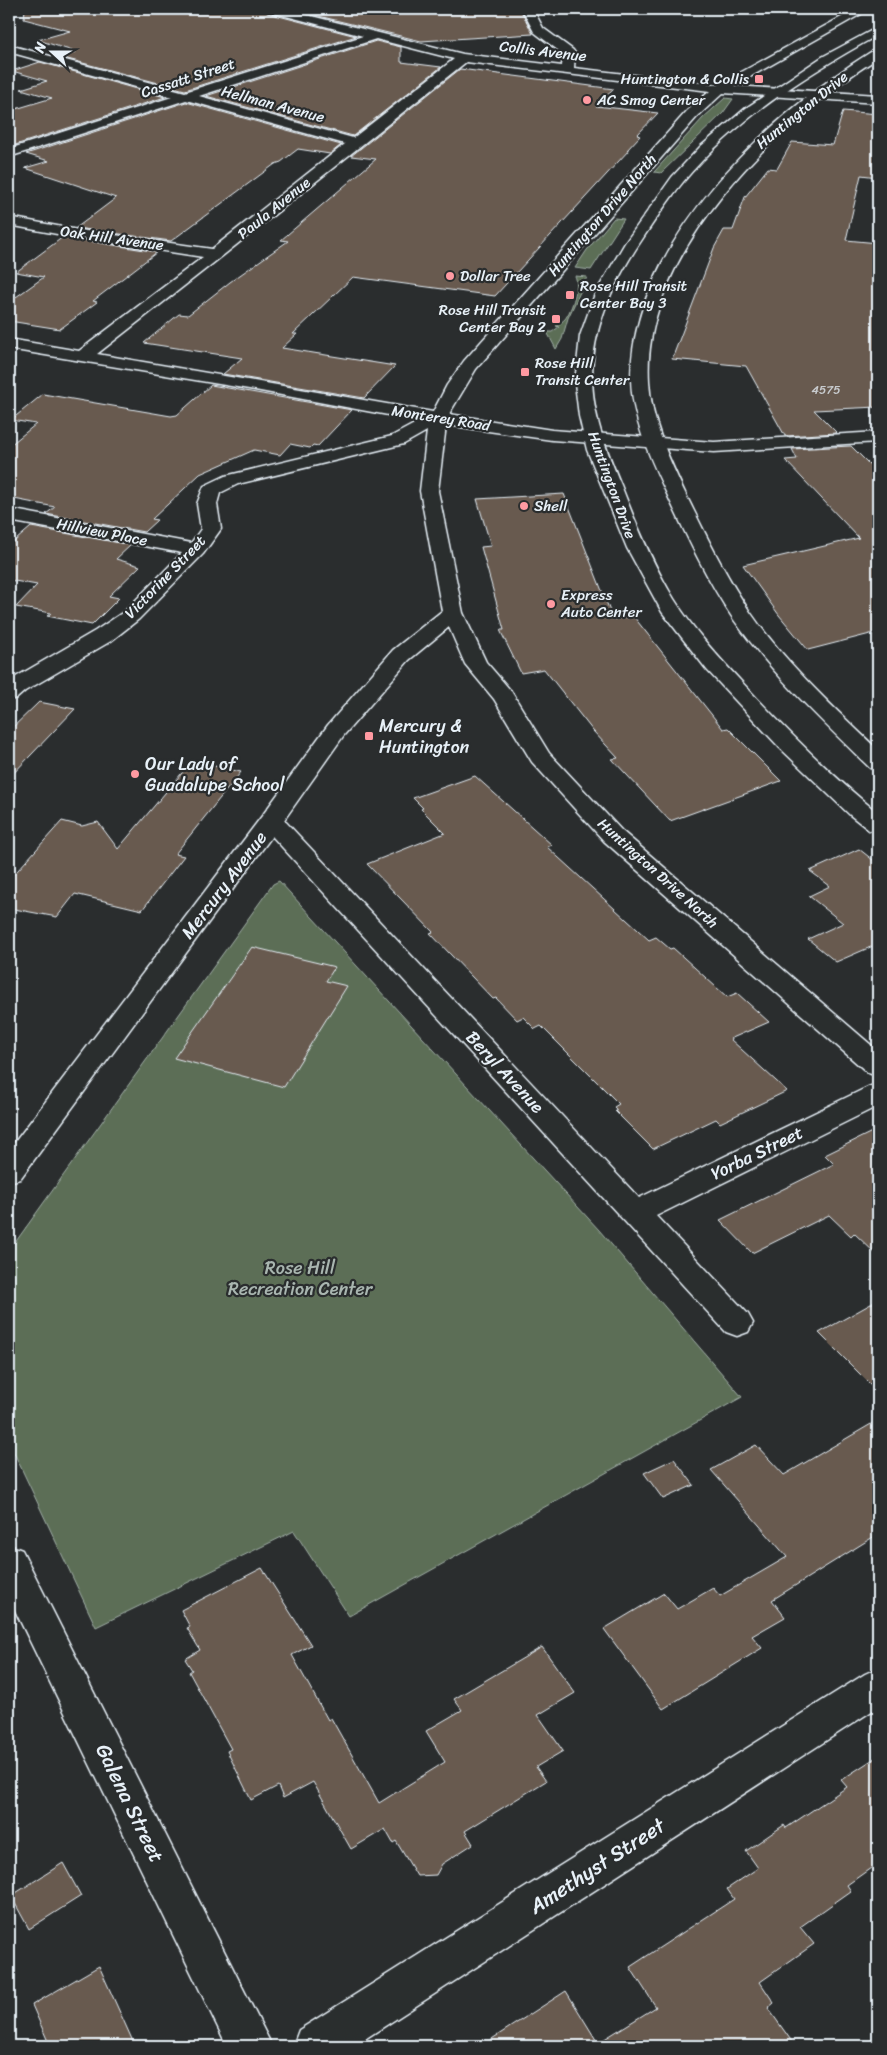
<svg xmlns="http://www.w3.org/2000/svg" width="887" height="2055" font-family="Sriracha,sans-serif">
	<rect width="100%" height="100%" fill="#2a2d2e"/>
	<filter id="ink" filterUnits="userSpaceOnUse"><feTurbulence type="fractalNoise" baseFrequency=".02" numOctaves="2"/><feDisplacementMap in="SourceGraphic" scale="10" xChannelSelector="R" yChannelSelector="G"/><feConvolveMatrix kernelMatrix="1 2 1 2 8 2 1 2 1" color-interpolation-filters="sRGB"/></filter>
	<g filter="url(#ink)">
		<!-- green -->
		<path fill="#5c6e57" stroke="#a2b0a8" d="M725 98 733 99 723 113 661 173 654 172 703 118Z
			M614 218 624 219 591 270 575 268 587 250Z
			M575 276 587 277 568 318 562 339 556 349 547 332H552L559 327 556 326C559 324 563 321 565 319 572 310 580 285 575 276Z
			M279 881 599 1230 742 1397 349 1616 294 1531 96 1627 9 1442V1251L273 884Z"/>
		<!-- building -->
		<path fill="#685a4f" stroke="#e8f1f8" d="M25 9H263L267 13 356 36 185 90 60 57 76 52 38 40 70 31 24 19Z
			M290 9H520L533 34 421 41Z
			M376 41 401 47V62L441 67 353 136 206 96Z
			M40 62 165 97 9 147V111L52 98 21 89 47 81 12 71Z
			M460 69 614 89 596 106 658 113 637 135 640 136 627 150H629L495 296 353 277 293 334H297L282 348 395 366 364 398 223 374 242 358 144 343 179 314 188 315 230 282 288 241 281 240 376 159 351 156Z
			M186 102 341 145 330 154 298 149 281 162 275 164 171 241 76 228 116 198 25 168 49 161 26 154Z
			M843 111 878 114V177L861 175 846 240 878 243V407L814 410 837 433 785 436 746 366 672 359 714 248 724 230H733L745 197 768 168 777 169 792 142 833 145Z
			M63 237 157 252 93 301 97 302 60 329 9 321V302L44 277 16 272Z
			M211 385 352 410 318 446 313 445 310 448 290 444 280 455 254 450 200 474 152 519 157 520 144 532 46 514 55 507 9 498V446L36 424 11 420 43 394 171 416 177 415Z
			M851 446 878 473V632L808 650 779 615 743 565 859 538 785 460 797 459 792 449Z
			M564 494 613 619 634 617 723 729 728 728 781 781 670 821 612 759 618 758 593 731 544 669 521 673 500 630H504L481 547 491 546 477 499Z
			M31 527 131 545 116 559 140 566 109 596 119 598 92 625 47 616 51 613 16 607 37 585 9 580V546Z
			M39 702 75 709 9 778V731Z
			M192 761 241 772 175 854 184 856 142 910 75 894 57 917 9 908V880L62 821 82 826 98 822 118 849Z
			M475 776 552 845 547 847 649 940 656 937 670 949 673 948 727 997 737 993 769 1022 730 1039 787 1091 720 1123 716 1119 653 1149 615 1111 617 1110 614 1107 619 1104 541 1026 535 1029 523 1017 517 1020 496 998 493 999 430 933 433 932 367 864 445 833 421 809 423 808 413 798Z
			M859 849 878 864V950L873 946 836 962 808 939 843 923 809 896 830 886 810 871Z
			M252 947 335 967 326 981 347 986 284 1087 174 1058Z
			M878 1129V1256L854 1233 851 1236 829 1215 752 1253 720 1220 834 1164 825 1155Z
			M878 1300V1392L819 1333Z
			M878 1420V1534L772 1600 785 1617 752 1636 762 1648 663 1709 604 1629 664 1593 677 1609 713 1588 720 1596 787 1557 711 1470 756 1445 784 1475Z
			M674 1459 694 1485 663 1499 644 1473Z
			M262 1568 311 1645 292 1655 328 1720 331 1718 379 1803 445 1762 426 1731 462 1710 454 1699 542 1647 575 1693 538 1715 563 1751 536 1767 546 1781 465 1831 473 1844 442 1864 436 1875 417 1876 396 1841 393 1843 385 1829 351 1849 313 1782 283 1798 278 1786 251 1800 227 1751 231 1749 189 1672 192 1670 185 1659 200 1650 187 1628 190 1627 181 1610Z
			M878 1756V1863L847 1885 851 1891 800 1927 814 1944 760 1982 774 2003 768 2008 795 2046H481L566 1991 598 2043 656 2007 630 1967 734 1899 727 1889 758 1868 746 1851 784 1825 786 1828 847 1787 841 1780Z
			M63 1863 81 1896 29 1929 11 1896Z
			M99 1966 135 2046H50L32 2005Z"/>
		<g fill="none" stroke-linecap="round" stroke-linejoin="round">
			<defs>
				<path id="minor" d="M265 9H283L463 54 562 66 563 54 534 32 522 9H533L543 28 573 50 575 53 574 68 718 85 856 9H870L734 86 878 95V103L723 93 697 117 476 369 449 414 552 430 714 442 878 432V442L714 452 552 440 446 425 438 491 463 613 486 662 511 691 549 753 622 831 878 1051V1076L868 1073 604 841 532 762 494 699 465 664 449 627 409 660 344 735 284 820 639 1198 868 1087 878 1084V1106L656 1216 748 1314 753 1323 748 1332 737 1336 726 1332 272 836 20 1179 9 1182V1150L262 816 328 725 393 650 442 611 420 491 427 431 404 444 238 484 220 493 217 504 221 529 203 554 139 619 111 641 25 691 17 698 9 700V681L95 631 125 611 182 553 9 521V509L191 543 201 529 197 504 204 486 225 476 392 436 420 421 255 390 9 349V339L79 351 203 257 73 237 9 225V217L73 229 212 249 345 144 186 100 9 157V149L172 97 9 52V45L185 92 363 36 267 11ZM376 39 454 59 353 138 199 96ZM466 62 710 91 687 111 464 361 447 385 433 412 97 354 221 257Z
					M9 1545 22 1550 272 2046H227L9 1598Z
					M878 1668V1707L354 2046H293L299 2030 865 1674Z"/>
				<path id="major" d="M878 27V35C807 74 736 119 683 182 669 199 657 217 645 235 619 273 598 313 593 359 588 405 604 444 621 485 636 524 652 563 674 599 695 633 724 663 751 692 791 735 832 776 878 813V832L869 830 850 815 780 748 707 670 662 612 627 548 587 450 579 416 575 383 580 336 595 294 625 243 672 177 700 147 746 108 822 57Z
					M874 50H878V58C778 121 641 252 649 381 651 421 669 459 686 495 706 535 725 575 750 612 785 663 833 707 878 750V770L870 768C822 721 773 675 734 620 707 580 687 537 667 494 650 458 632 419 631 379 631 244 767 116 874 50Z"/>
			</defs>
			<!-- minor casing -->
			<use href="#minor" stroke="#e8f1f8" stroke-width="3"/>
			<!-- major casing -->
			<use href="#major" stroke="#e8f1f8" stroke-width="3"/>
			<!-- minor -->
			<use href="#minor" fill="#2a2d2e" fill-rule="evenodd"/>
			<!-- major -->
			<use href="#major" fill="#2a2d2e" fill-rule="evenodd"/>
		</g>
	</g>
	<!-- markers -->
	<g fill="#ff9aa2" stroke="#2a2d2e" stroke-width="2">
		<rect x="754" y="74" width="10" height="10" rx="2.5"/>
		<circle cx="587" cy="100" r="5"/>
		<circle cx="450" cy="276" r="5"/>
		<rect x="565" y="290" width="10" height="10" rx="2.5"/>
		<rect x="551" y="314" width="10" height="10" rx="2.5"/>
		<rect x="520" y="367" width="10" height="10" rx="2.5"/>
		<circle cx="524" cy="506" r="5"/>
		<circle cx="551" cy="604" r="5"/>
		<rect x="364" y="731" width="10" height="10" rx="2.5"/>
		<circle cx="135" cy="774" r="5"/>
	</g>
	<g text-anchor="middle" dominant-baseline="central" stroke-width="4.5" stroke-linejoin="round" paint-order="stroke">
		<!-- far-number labels -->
		<g font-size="12" fill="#c8cbce">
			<text x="826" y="390">4575</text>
		</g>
		<!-- far-street labels -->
		<g font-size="15" fill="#e8f1f8" stroke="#2a2d2e">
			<text transform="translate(543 51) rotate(7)">Collis Avenue</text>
			<text transform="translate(188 78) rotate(-18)">Cassatt Street</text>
			<text transform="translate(273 104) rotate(15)">Hellman Avenue</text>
			<text transform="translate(802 110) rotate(-39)">Huntington Drive</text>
			<text transform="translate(274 208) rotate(-39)">Paula Avenue</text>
			<text transform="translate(602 215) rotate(-49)">Huntington Drive North</text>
			<text transform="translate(112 238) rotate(8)">Oak Hill Avenue</text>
			<text transform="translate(441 418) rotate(9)">Monterey Road</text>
			<text transform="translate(612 485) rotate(70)">Huntington Drive</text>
			<text transform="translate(102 532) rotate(11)">Hillview Place</text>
			<text transform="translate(165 577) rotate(-46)">Victorine Street</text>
			<text transform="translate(658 873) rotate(42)">Huntington Drive North</text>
		</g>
		<!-- far-poi labels -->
		<g font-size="15" fill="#e8f1f8" stroke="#2a2d2e" text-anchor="start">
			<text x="749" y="79" text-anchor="end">Huntington &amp; Collis</text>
			<text x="597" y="100">AC Smog Center</text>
			<text x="460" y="276">Dollar Tree</text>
			<text x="580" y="286">Rose Hill Transit<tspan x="580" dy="17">Center Bay 3</tspan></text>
			<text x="546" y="310" text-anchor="end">Rose Hill Transit<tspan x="546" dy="17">Center Bay 2</tspan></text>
			<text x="535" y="363">Rose Hill<tspan x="535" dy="17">Transit Center</tspan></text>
			<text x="534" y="506">Shell</text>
			<text x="561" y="595">Express<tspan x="561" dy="17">Auto Center</tspan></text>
		</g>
		<!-- poi labels -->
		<g font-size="18" fill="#e8f1f8" stroke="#2a2d2e" text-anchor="start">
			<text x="379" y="726">Mercury &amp;<tspan x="379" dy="21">Huntington</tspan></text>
			<text x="145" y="764">Our Lady of<tspan x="145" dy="21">Guadalupe School</tspan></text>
		</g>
		<!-- street labels -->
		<g font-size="18" fill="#e8f1f8" stroke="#2a2d2e">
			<text transform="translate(224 885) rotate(-53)">Mercury Avenue</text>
			<text transform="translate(505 1072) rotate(47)">Beryl Avenue</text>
			<text transform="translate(757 1153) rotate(-26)">Yorba Street</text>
		</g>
		<!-- park labels -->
		<g font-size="18" fill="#a9b6b0" stroke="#2a2d2e">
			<text x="300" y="1268">Rose Hill<tspan x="300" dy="21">Recreation Center</tspan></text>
		</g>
		<!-- near-street labels -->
		<g font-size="21" fill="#e8f1f8" stroke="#2a2d2e">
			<text transform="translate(130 1803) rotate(64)">Galena Street</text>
			<text transform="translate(597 1866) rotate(-33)">Amethyst Street</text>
		</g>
	</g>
	<!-- margin -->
	<rect width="887" height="2055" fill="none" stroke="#2a2d2e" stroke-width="30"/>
	<rect x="15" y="15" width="857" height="2025" fill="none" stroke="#e8f1f8" stroke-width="2" filter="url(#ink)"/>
	<!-- north arrow -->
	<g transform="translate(52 52) rotate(291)" stroke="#2a2d2e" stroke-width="4" paint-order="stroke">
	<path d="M0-4L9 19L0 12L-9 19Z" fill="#e8f1f8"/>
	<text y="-8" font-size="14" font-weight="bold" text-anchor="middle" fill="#e8f1f8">N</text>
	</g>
</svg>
